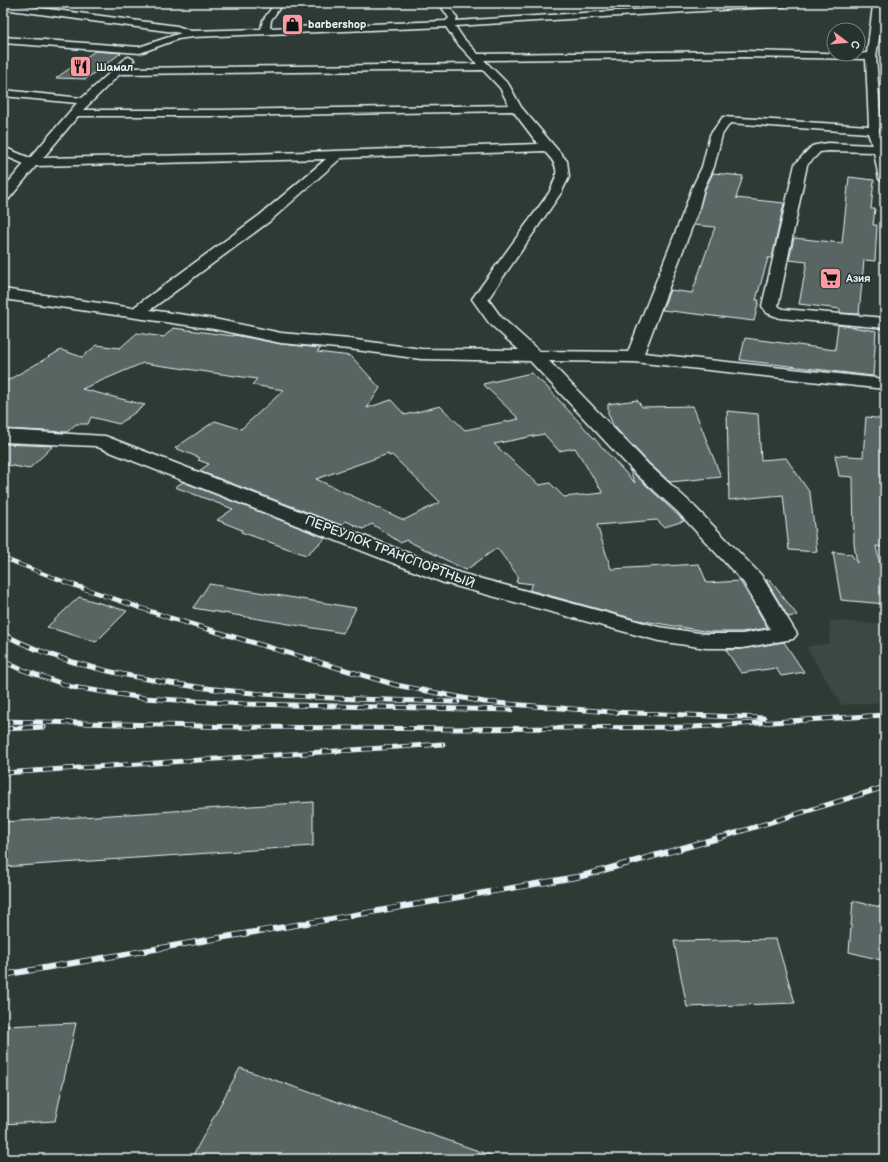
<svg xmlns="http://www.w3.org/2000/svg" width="888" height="1162" font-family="'Balsamiq Sans',sans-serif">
	<rect width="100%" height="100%" fill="#2e3b35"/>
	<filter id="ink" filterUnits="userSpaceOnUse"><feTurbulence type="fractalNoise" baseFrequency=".025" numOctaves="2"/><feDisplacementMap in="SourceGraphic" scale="8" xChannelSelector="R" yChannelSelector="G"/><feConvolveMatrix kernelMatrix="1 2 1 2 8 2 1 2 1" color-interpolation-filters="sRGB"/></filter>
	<g filter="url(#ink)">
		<!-- built -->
		<path fill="#3b4843" d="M830 620 885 625V702L842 705 806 647 829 643Z"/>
		<!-- building -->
		<path fill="#596563" stroke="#e8f1f8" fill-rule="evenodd" d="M95 51 121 53 86 79 56 78Z
			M713 173 743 176 736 198 784 203 772 258H768L756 300H759L754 321 662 310 670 290 692 293 715 227 694 225 705 189Z
			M849 177 874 180 871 209H875L873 225H877L875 261 864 260 859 314 840 313V309L799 304 807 262 789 260 794 238 842 243Z
			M838 325 876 331 873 376 740 360 745 338 835 350Z
			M173 328 233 336 234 335 281 344 321 348 317 352 351 356 380 388 367 408 391 400 405 415 440 406 465 430 519 419 483 384 531 373 547 387 635 483 629 469 684 521 664 527 657 520 597 525 611 569 699 564 707 583 740 581 768 628 742 632H710L638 620 529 590 533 584 516 582 518 576 497 548 466 570 406 540 401 543 372 524 363 529 346 521 341 525 199 471 209 464 198 460 200 458 175 448 215 421 241 429 284 390 252 385 257 379 143 363 82 389 145 405 119 424 91 417 88 424H76L67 432 3 429V383L61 350 82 357 97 345 120 348 137 333 164 337ZM544 434 559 451 575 448 603 493 564 497 550 483 539 485 494 444ZM388 454 389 456 392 455 440 502 404 520 316 479Z
			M637 400 642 407 693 406 721 477 670 482 650 464 613 425 608 413V404Z
			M727 411 758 414 761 460 786 458 810 493 817 552 789 550 783 495 729 500Z
			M866 417 885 419V455H883L884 505 881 504 882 547 876 546 885 589V604L841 600 833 552 851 554 857 563 854 544 853 477 839 476 835 455 863 457Z
			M3 444 53 446 29 469 3 464Z
			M183 482 326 538 306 555 241 532 242 530 217 520 233 509 175 487Z
			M766 580H770L797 615 788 617Z
			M209 584 356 608 343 633 193 608Z
			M79 597 127 611 96 642 47 627Z
			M784 642 804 672 781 676 776 668 741 673 726 650 742 649Z
			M313 802V846L3 867V822Z
			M853 901 885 908V961L849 952Z
			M776 939 795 1003 687 1007 674 941Z
			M76 1023 55 1121 3 1124V1026Z
			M240 1068 493 1156V1159H191Z"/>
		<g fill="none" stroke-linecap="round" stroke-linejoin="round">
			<defs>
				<path id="minor" d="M3 3 177 26 191 31 261 29 263 20 275 3H283L271 20 270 28 446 21 449 18 439 3H447L457 18 456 21 744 3H789L785 6 455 26 463 38 478 54 745 51 858 54 867 53 873 6 871 3H880L881 26 876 56 881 126 879 130 885 149V183L879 179 874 152 828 151 820 152 807 165 778 306 783 309 885 318V328L780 318 767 313 762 306 795 164 812 146 816 145 828 143 872 145 868 133 730 123 722 135 714 167 704 188 698 211 644 353 885 379V389L634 362 549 361 649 465 692 504 761 575 797 634 793 639 742 648H706L659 641 444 583 95 446 3 442V430L105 436 460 573 659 627 706 634H742L770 629 744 583 678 512 635 473 530 361 421 359 349 349 281 343 214 329 3 299V289L133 308 260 215 326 159 36 166 8 200 3 201V189L24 164 3 155V147L30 158 77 103 3 96V90L82 98 126 58 129 57 134 60 126 68 477 64 456 42 446 27 192 37 178 39 140 53 3 43V37L139 47 181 33 3 9ZM745 57 866 59 869 126 723 117 710 135 702 167 692 188 684 211 628 352 539 351 501 317 488 299 561 193 569 177 567 161 521 107 509 85 484 60ZM483 70 500 88 509 105 223 110H83L120 74ZM513 111 538 144 249 154 43 158 78 116H223ZM544 151C560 167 559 172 549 193L472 299 489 323 519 350 421 349 349 339 281 333 214 319 150 310 270 221 341 158Z"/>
			</defs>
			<!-- minor casing -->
			<use href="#minor" stroke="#e8f1f8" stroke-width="3"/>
			<!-- minor -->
			<use href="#minor" fill="#26332d" fill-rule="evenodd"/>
			<defs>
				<path id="rail-far2" d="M3 558 68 583"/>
				<path id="rail-far1" d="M65 582 170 618 396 685 484 702 611 712 764 718
					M3 634C49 658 97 670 147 679 249 698 354 699 458 702
					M3 661 20 669 72 687 144 698 244 704 511 710
					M3 721 239 727 455 729 694 727 885 715
					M3 729 44 727
					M3 773 443 744
					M719 838 885 787"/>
				<path id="rail" d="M3 975 582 876 722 837"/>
			</defs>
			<!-- rail-far2 casing -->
			<use href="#rail-far2" stroke="#e8f1f8" stroke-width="4"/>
			<!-- rail-far1 casing -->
			<use href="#rail-far1" stroke="#e8f1f8" stroke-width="5"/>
			<!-- rail casing -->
			<use href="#rail" stroke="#e8f1f8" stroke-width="6"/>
			<!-- rail-far2 -->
			<use href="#rail-far2" stroke="#26332d" stroke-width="2.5" stroke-dasharray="8" stroke-linecap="butt"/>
			<!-- rail-far1 -->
			<use href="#rail-far1" stroke="#26332d" stroke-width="3.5" stroke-dasharray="10" stroke-linecap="butt"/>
			<!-- rail -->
			<use href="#rail" stroke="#26332d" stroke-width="4.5" stroke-dasharray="13" stroke-linecap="butt"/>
		</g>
	</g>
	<!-- icons -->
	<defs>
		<symbol id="shop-square" viewBox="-11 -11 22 22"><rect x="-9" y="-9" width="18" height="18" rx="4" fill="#ff9aa2" stroke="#26332d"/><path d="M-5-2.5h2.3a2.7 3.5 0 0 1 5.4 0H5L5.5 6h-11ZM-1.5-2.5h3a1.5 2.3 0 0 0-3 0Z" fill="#111"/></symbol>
		<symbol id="restaurant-square" viewBox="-11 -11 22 22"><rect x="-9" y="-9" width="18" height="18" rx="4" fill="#ff9aa2" stroke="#26332d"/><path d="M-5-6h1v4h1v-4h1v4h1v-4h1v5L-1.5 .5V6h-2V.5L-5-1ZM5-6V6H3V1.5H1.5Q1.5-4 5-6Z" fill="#111"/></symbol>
		<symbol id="supermarket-square" viewBox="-11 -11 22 22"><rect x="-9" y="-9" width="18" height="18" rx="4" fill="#ff9aa2" stroke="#26332d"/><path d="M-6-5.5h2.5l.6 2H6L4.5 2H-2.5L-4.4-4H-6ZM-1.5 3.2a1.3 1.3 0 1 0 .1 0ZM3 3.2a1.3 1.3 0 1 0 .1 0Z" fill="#111"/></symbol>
	</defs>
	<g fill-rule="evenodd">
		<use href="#shop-square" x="280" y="12" width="25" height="25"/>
		<use href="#restaurant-square" x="68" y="54" width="25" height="25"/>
		<use href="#supermarket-square" x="818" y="266" width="25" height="25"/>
	</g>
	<g text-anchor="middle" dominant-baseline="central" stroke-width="3" stroke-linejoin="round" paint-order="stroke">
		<!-- far-poi labels -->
		<g font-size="11" font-weight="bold" fill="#e8f1f8" stroke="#26332d" text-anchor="start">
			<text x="308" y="24">barbershop</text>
			<text x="96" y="67">Шамал</text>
			<text x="846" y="278">Азия</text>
		</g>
		<!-- street labels -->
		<g font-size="13" fill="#e8f1f8" stroke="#26332d">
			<text transform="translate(390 552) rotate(21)">ПЕРЕУЛОК ТРАНСПОРТНЫЙ</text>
		</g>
	</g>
	<!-- margin -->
	<rect width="888" height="1162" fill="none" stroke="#26332d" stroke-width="16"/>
	<rect x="8" y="8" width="872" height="1146" fill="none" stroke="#e8f1f8" stroke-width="1.5" filter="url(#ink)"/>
	<!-- north arrow -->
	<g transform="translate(846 42) rotate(106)"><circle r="19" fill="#26332d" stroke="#747f7e"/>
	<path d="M0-3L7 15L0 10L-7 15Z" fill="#ff9aa2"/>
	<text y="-6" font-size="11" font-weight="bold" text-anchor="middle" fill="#e8f1f8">С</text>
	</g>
</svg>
